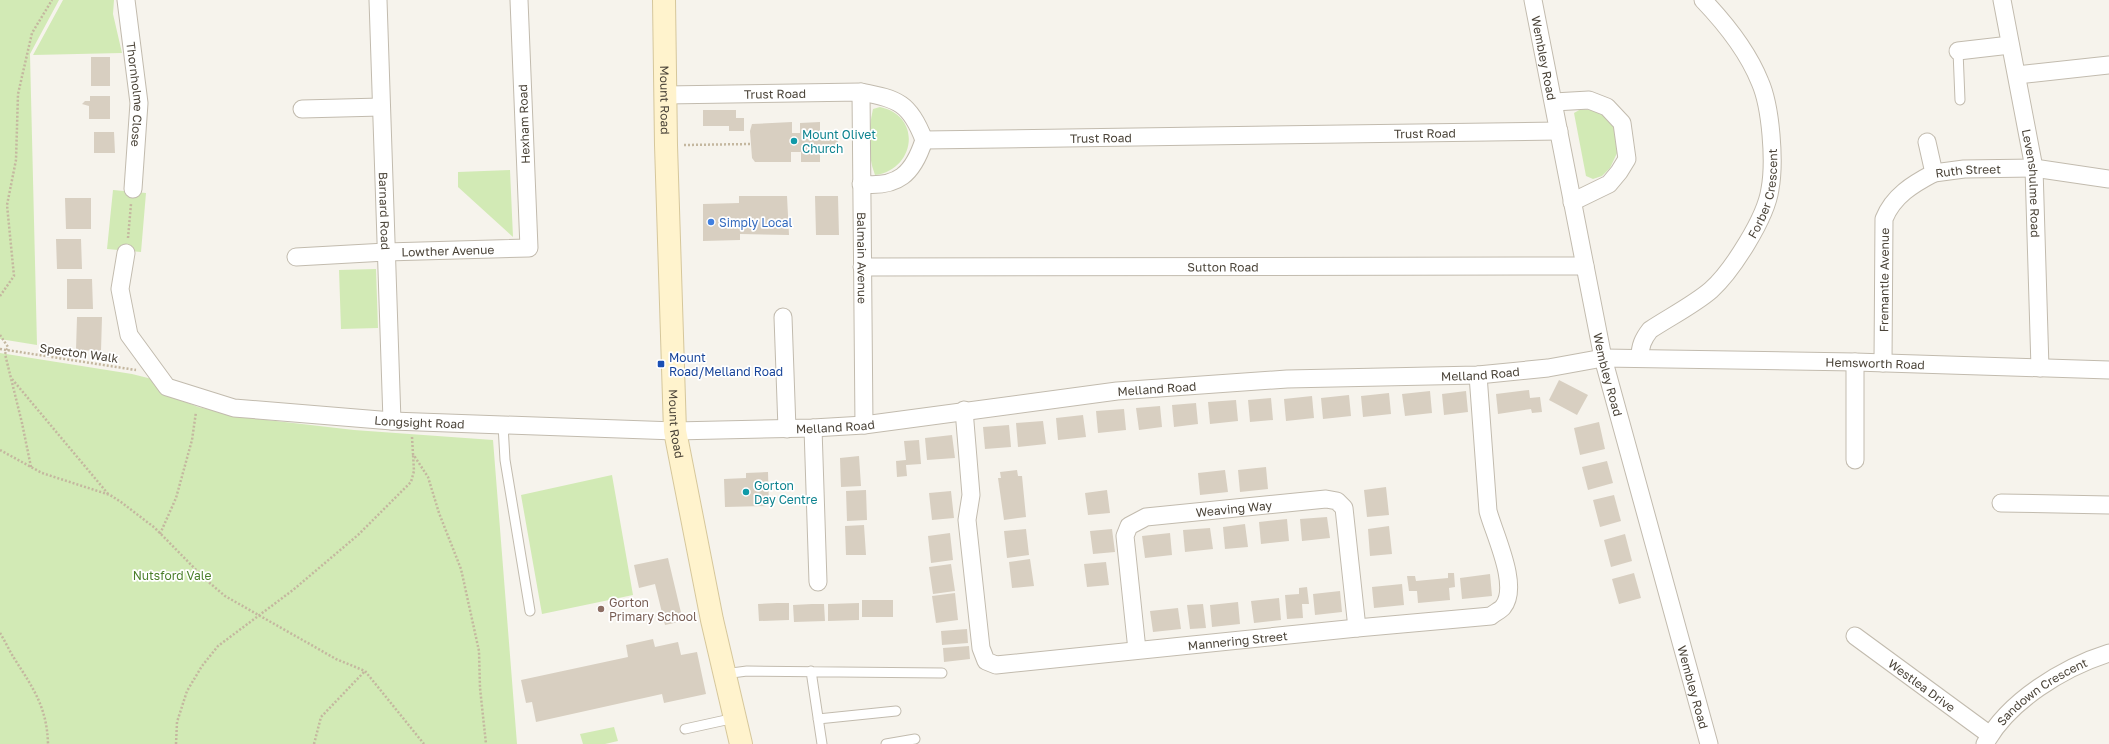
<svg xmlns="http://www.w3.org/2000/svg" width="2109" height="744" font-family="'Golos Text',sans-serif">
	<rect width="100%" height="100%" fill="#f6f3ec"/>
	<!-- green -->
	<path fill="#d2eab5" d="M0 0H59L30 54 37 345 0 339Z
		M63 0H114L113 14 122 53 33 55Z
		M880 107C923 116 915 170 875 175 867 154 868 131 873 109Z
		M1581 109 1601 111 1614 123 1618 151 1610 168 1602 176 1593 179 1586 176 1574 113Z
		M510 170 513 237 458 187V172Z
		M113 190 146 193 141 252 107 249Z
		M376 269 378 328 341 329 339 270Z
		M0 353 132 374 156 380 171 396 198 407 242 417 354 430 493 440 517 744H0Z
		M612 475 633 595 542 614 521 495Z
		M614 727 618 741 605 744H583L580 734Z"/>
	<!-- building -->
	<path fill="#d8cfc1" d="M91 57H110V86H91Z
		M90 96H110V119H89V106L82 104 85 101H90Z
		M703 110H736V118H744V131H729V126H703Z
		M792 122V133H800V123L820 122V132H830L837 138 838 143 835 151 820 153V162H801V152H791V162H755L752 158 750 131 752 124Z
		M94 132H114L115 153H94Z
		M739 196H787L789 235 740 234V240L703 241V204L739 203Z
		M815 196H838L839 235H816Z
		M65 198H91V229H66Z
		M56 239H81L82 269H57Z
		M67 279H92L93 309H67Z
		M77 317H102L101 351 76 350Z
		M1559 380 1588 395 1577 415 1549 400Z
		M1529 390 1530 398 1540 397 1542 412 1532 413 1531 409 1498 414 1496 394Z
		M1430 391 1432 413 1405 416 1402 394Z
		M1466 391 1468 412 1444 415 1442 394Z
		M1389 393 1391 414 1363 417 1361 396Z
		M1349 395 1351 416 1323 419 1321 398Z
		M1312 396 1314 418 1286 421 1284 399Z
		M1271 398 1273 420 1250 422 1248 400Z
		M1236 400 1238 421 1210 424 1208 402Z
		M1196 403 1198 424 1174 427 1172 405Z
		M1160 406 1162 427 1139 430 1136 408Z
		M1124 409 1126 430 1098 433 1096 411Z
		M1083 415 1086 437 1058 440 1056 418Z
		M1043 421 1046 444 1018 447 1016 423Z
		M1599 422 1605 449 1580 455 1574 428Z
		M1009 425 1011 447 985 449 983 427Z
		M952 435 955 458 927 460 925 438Z
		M919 440 921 464 906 465 907 476 897 477 896 461 906 460 904 441Z
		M859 456 861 486 841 487 840 458Z
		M1607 461 1613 483 1588 490 1582 467Z
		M1266 467 1268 489 1240 492 1238 470Z
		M1017 470 1018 476H1022L1026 517 1004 520 998 478H1001L1000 472Z
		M1225 470 1228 492 1200 495 1198 473Z
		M768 472 769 506 725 507 724 479 746 478V473Z
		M1386 487 1389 515 1367 517 1364 490Z
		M866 490 867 520 847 521 846 491Z
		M1107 490 1110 513 1088 515 1085 493Z
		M951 491 954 518 932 520 929 493Z
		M1614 495 1621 521 1600 527 1593 500Z
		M1327 517 1330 538 1302 541 1300 519Z
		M1287 519 1289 541 1261 544 1259 522Z
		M1245 524 1248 547 1225 549 1223 527Z
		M864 525 866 555H846L845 526Z
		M1389 526 1392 554 1370 556 1368 529Z
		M1210 528 1213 549 1185 552 1183 530Z
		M1026 529 1029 555 1007 558 1004 531Z
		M1112 529 1115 552 1093 554 1090 531Z
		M950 533 953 560 931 563 928 536Z
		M1170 533 1172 555 1145 558 1142 536Z
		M1625 534 1632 561 1611 567 1604 540Z
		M668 558 683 621 665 625 655 584 639 588 634 565Z
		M1030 559 1034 586 1012 588 1009 562Z
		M1106 562 1109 585 1087 587 1084 564Z
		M951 564 955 591 933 594 929 567Z
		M1448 573H1454L1455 587 1449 588 1450 600 1418 603 1417 591H1409L1407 576H1415L1416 581 1448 578Z
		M1634 573 1641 598 1619 604 1612 579Z
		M1490 574 1492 596 1462 599 1460 578Z
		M1402 584 1404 605 1374 608 1372 587Z
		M1307 587 1309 604H1302L1303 618 1287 619 1285 595 1299 594V588Z
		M1340 591 1342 612 1315 615 1313 594Z
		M955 593 958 620 936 623 932 596Z
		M1279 598 1281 620 1254 623 1251 601Z
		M862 600H893V617H862Z
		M1238 602 1240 624 1212 627 1210 605Z
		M777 603H789V620L759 621 758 604Z
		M859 603V620L828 621V604Z
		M812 604H824L825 621 794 622 793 605Z
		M1203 604 1206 628 1190 629 1187 605Z
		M1178 608 1181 629 1153 632 1150 611Z
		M967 629 968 643 942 645 941 631Z
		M653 639 655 647 678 642 681 655 697 652 706 694 664 703 662 694 536 722 532 702 526 703 521 680 628 657 626 645Z
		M969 646 970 659 944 662 943 648Z"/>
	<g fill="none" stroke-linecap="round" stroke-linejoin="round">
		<defs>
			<path id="service" d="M1958 51 1960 100
				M503 425 505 460 530 611
				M811 671 822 744
				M724 674 747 671 942 673
				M818 719 896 711
				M685 729 735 718
				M886 744 915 739"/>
			<g id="minor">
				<path id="s1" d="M126 0 139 103 133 189"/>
				<path id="s2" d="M378 0 392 421"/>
				<path id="s3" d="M1533 0 1603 358 1709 744"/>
				<path id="s4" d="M2002 0 2034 168 2040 368"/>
				<path d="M1958 51 2010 45"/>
				<path d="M2017 75 2109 65"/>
				<path id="s5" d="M861 92 864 425"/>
				<path id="s6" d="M665 95 861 92C898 99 910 103 924 140L1559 131"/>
				<path d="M1554 102 1589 100 1607 107 1622 123 1627 159 1619 172 1609 184 1572 202"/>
				<path d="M302 109 381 107"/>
				<path id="s7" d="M1927 142 1934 173 1964 169 2034 168 2109 179"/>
				<path d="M861 184C898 188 913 174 924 140"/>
				<path id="s8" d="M126 253 120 289 129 335 167 387 234 408 392 421 675 431 813 428 864 425 1117 391 1287 379 1478 375 1548 368 1603 358 1855 362 2109 370"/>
				<path id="s9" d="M296 257 386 252 529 248 519 0"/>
				<path id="s10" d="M862 267 1585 266"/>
				<path d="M783 317 787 429"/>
				<path id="s11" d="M1640 357C1640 346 1643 339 1650 330 1668 318 1695 304 1711 290 1732 271 1766 218 1770 189 1775 162 1771 107 1760 82 1748 52 1725 23 1703 0"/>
				<path id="s12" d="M1883 363 1884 219C1893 196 1913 184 1934 173"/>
				<path id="s13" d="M964 410 971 495 967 520 981 648 986 661 996 665 1357 628 1491 616C1494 613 1501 610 1503 607 1520 586 1494 534 1488 511L1478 375"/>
				<path d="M813 428 818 582"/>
				<path d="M1855 460V362"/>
				<path d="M2001 503 2109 505"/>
				<path id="s14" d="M1855 636 1990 735"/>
				<path id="s15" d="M1137 650 1125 536 1129 526 1146 517 1326 499 1337 501 1344 508 1357 628"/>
				<path id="s16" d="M1985 744C2008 701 2064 667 2109 653"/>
			</g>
			<g id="secondary">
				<path id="s17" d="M664 0 666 145 675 431 712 620 741 744"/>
			</g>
		</defs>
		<!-- service casing -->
		<use href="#service" stroke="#c2bbae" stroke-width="11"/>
		<!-- minor casing -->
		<use href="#minor" stroke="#c2bbae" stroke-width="19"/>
		<!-- secondary casing -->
		<use href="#secondary" stroke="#d6c79b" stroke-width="24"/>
		<!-- path -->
		<path stroke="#c4b79f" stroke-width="2.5" stroke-dasharray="2 2" stroke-linecap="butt" d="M684 145 751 144
			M128 238 131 204
			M0 296 14 276 7 205 16 160 18 94 32 33 52 0
			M0 335 8 347 5 354 22 423 31 467
			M0 349 136 370
			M12 379 109 495
			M412 437 413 454 428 477 439 513 461 569 479 651 480 688 486 744
			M0 450 42 473 110 495 121 502 155 528 205 579 225 596 336 659 365 671 424 744
			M160 534 176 498 192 440 196 412
			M0 633C5 641 9 650 14 658 33 688 47 707 48 744
			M176 744 177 722 187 691 202 666 218 646 293 590 358 535 411 482 414 471 413 454
			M314 744 321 717 365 671"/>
		<!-- service -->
		<use href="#service" stroke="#fff" stroke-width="9"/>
		<!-- minor -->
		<use href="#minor" stroke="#fff" stroke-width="17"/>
		<!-- secondary -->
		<use href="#secondary" stroke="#fff3cd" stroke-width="22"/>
	</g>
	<!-- markers -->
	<g fill="#0f9aa8" stroke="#fff" stroke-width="1.5">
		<circle cx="794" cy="141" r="4"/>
		<circle cx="746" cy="492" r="4"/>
	</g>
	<circle fill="#3f7fe0" stroke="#fff" stroke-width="1.5" cx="711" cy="222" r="4"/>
	<rect fill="#1a4fb4" stroke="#fff" stroke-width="1.5" x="657" y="360" width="8" height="8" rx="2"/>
	<circle fill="#8d6e63" stroke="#fff" stroke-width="1.5" cx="601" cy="609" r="4"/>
	<g text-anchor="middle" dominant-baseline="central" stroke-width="3.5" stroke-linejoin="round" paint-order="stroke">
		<!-- street labels -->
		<g font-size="12" fill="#4b4439" stroke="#fff">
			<text stroke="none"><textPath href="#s3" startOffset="59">Wembley Road</textPath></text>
			<text stroke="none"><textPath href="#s6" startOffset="110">Trust Road</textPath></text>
			<text stroke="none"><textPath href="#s1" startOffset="95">Thornholme Close</textPath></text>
			<text stroke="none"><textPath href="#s17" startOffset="100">Mount Road</textPath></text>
			<text transform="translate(524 124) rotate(-92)">Hexham Road</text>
			<text stroke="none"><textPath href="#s6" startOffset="782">Trust Road</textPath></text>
			<text stroke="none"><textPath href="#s6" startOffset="458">Trust Road</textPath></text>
			<text stroke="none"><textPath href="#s7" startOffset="66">Ruth Street</textPath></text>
			<text stroke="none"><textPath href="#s4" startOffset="186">Levenshulme Road</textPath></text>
			<text stroke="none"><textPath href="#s11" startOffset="215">Forber Crescent</textPath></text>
			<text stroke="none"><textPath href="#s2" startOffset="211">Barnard Road</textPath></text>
			<text stroke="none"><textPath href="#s9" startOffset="152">Lowther Avenue</textPath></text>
			<text stroke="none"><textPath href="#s5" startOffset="166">Balmain Avenue</textPath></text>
			<text stroke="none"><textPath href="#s10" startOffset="361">Sutton Road</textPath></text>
			<text stroke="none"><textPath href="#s12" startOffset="83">Fremantle Avenue</textPath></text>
			<text transform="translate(79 353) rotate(8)">Specton Walk</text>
			<text stroke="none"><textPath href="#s8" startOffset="1864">Hemsworth Road</textPath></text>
			<text stroke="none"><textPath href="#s8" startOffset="1468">Melland Road</textPath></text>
			<text stroke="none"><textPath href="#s3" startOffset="382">Wembley Road</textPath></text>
			<text stroke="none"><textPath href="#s8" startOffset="1144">Melland Road</textPath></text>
			<text stroke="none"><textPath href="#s8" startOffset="404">Longsight Road</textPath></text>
			<text stroke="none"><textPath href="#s17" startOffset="424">Mount Road</textPath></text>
			<text stroke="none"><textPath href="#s8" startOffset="820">Melland Road</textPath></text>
			<text stroke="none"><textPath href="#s15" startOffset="233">Weaving Way</textPath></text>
			<text stroke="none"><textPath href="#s13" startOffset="507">Mannering Street</textPath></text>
			<text stroke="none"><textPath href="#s14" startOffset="83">Westlea Drive</textPath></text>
			<text stroke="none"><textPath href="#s3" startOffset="706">Wembley Road</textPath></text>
			<text stroke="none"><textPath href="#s16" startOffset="79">Sandown Crescent</textPath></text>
		</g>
		<!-- culture labels -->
		<g font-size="12" fill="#0d838f" stroke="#fff" text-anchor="start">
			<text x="802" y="134">Mount Olivet<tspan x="802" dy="14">Church</tspan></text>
			<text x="754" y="485">Gorton<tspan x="754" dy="14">Day Centre</tspan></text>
		</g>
		<!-- shop labels -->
		<g font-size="12" fill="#366cbe" stroke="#fff" text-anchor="start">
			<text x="719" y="222">Simply Local</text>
		</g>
		<!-- transit labels -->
		<g font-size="12" fill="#164399" stroke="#fff" text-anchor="start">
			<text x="669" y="357">Mount<tspan x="669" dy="14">Road/Melland Road</tspan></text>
		</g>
		<!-- park labels -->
		<g font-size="12" fill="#4a7f2a" stroke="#fff">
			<text x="172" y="575">Nutsford Vale</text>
		</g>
		<!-- education labels -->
		<g font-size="12" fill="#785e54" stroke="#fff" text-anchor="start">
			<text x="609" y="602">Gorton<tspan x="609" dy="14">Primary School</tspan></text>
		</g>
	</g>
</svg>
